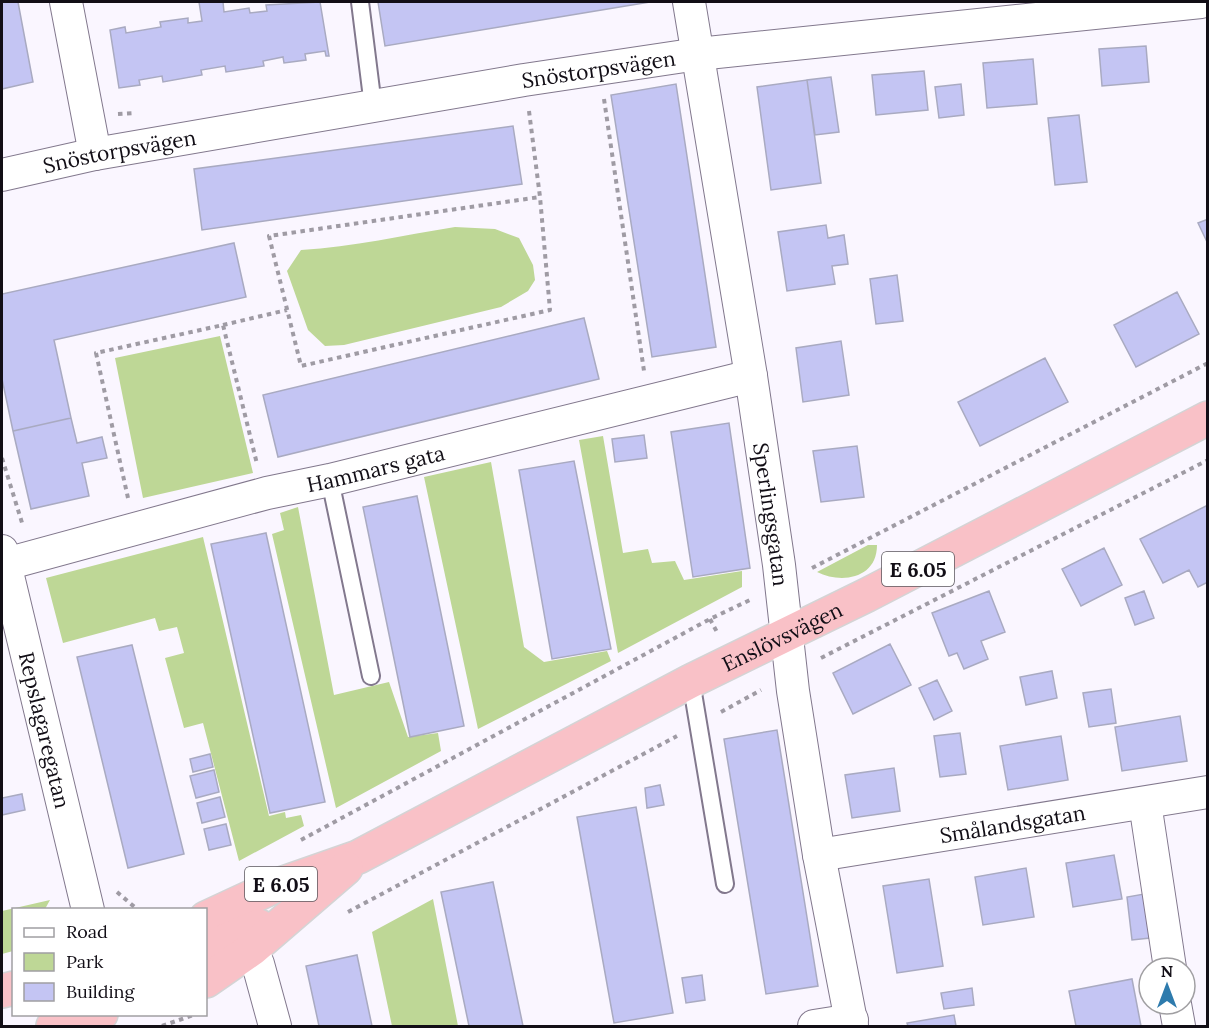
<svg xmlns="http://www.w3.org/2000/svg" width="1209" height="1028" font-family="Lora,serif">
	<rect width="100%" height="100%" fill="#faf6ff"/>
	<!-- green -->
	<path fill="#bed796" d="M455 227 495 229 519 238 533 265 535 280 528 291 501 307 344 345 325 346 308 330 287 271 301 250C353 247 404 235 455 227Z
		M220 336 253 473 143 498 115 358Z
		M603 436 623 553 648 549 652 563 675 561 684 580 742 571V587L618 653 579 440Z
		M491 462 524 647 544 662 607 651 611 661 478 729 424 477Z
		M298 507 334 695 389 682 408 737 438 733 441 751 336 808 272 534 284 530 280 513Z
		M203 537 269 816 285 812 286 818 301 815 304 826 239 861 203 723 184 728 165 658 184 653 177 627 159 631 155 618 63 643 46 578Z
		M868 545H877C877 579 841 584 817 572Z
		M433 899 458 1026H392L372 932Z
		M50 900 45 909 14 910 13 951 2 954V911Z"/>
	<!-- building -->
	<path fill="#c4c5f3" stroke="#a9aac1" stroke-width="1.5" d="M2 2H18L33 82 2 89Z
		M199 2H223L224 12 249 8 250 13 267 11 266 5 320 2 329 56H326L325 51 305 54 306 60 284 63 283 57 263 61 264 66 226 72 225 66 201 70 202 75 163 82 162 76 139 80 140 85 119 88 110 30 125 27 126 33 161 27 160 22 188 18V23L202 21Z
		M378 2H650L385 46Z
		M1146 46 1149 82 1102 86 1099 49Z
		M1033 59 1037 104 987 108 983 63Z
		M924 71 928 110 876 115 872 75Z
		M831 77 839 132 815 135 807 80Z
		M807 80 821 183 771 190 757 87Z
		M676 84 716 347 652 357 611 95Z
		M961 84 964 115 939 118 935 87Z
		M1079 115 1087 182 1055 185 1048 118Z
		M513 126 522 184 202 230 194 169Z
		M1208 219V244L1198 223Z
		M826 225 828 238 844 235 848 264 832 266 835 284 787 291 778 232Z
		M234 243 246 297 54 340 71 418 13 431 2 379V294Z
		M897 275 903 321 876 324 870 279Z
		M1177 292 1199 334 1136 367 1114 325Z
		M584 318 599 379 278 457 263 395Z
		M841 341 849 395 803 402 796 348Z
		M1045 358 1068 402 980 446 958 402Z
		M71 418 77 443 102 437 107 458 82 463 89 496 31 509 13 431Z
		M729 423 750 568 693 577 671 432Z
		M644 435 647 458 615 462 612 439Z
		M857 446 864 497 821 502 813 451Z
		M574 461 611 649 552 659 519 470Z
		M417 496 464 726 410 737 363 507Z
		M1208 505V582L1198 587 1189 570 1163 583 1140 539Z
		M266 533 325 802 270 813 211 544Z
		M1104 548 1122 585 1081 606 1062 569Z
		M989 591 1005 632 981 641 988 659 964 669 957 653 949 656 932 613Z
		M1144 591 1154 618 1135 625 1125 598Z
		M890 644 911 685 853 714 833 673Z
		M132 645 184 854 128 868 77 657Z
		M1052 671 1057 698 1026 705 1020 677Z
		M937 680 952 711 934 720 919 688Z
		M1111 689 1116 723 1089 727 1083 693Z
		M1180 716 1187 761 1122 771 1115 727Z
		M777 730 818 986 766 994 724 739Z
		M960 733 966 774 940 777 934 736Z
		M1061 736 1068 780 1008 790 1000 746Z
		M210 754 213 767 193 772 190 759Z
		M894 768 900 811 852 818 845 775Z
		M214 770 219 792 196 798 190 776Z
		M660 785 664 805 647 808 645 788Z
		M22 794 25 810 2 815V798Z
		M220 797 225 817 202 823 197 803Z
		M636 807 673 1013 614 1023 577 817Z
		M226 824 231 845 209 850 204 829Z
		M1114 855 1122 899 1073 907 1066 863Z
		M1026 868 1034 917 983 925 975 877Z
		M929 879 943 966 897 973 883 886Z
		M493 882 523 1026H469L441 892Z
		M1144 894 1150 938 1132 940 1127 897Z
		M357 955 372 1026H319L306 966Z
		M702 975 705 1000 686 1003 682 978Z
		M1132 979 1141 1026H1076L1069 991Z
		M972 988 974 1005 944 1009 941 993Z
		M954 1015 956 1026H908L907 1023Z"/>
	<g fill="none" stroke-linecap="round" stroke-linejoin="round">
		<defs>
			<path id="lane" d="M360 2 373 106
				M330 480 371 676
				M691 681 725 884"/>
			<g id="street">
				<path d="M66 2 95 154"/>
				<path id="s1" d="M689 2 751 376 779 565 793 691 819 855 852 1026"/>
				<path id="s2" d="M2 175 95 154 524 80 698 54 1201 2"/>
				<path id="s3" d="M2 551 88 910"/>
				<path id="s4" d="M2 565 267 493 330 480 751 376"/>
				<path d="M1145 803 1170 968"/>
				<path id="s5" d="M819 855 1208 792"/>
				<path d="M241 925 258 964 275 1026"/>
				<path d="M1175 1004 1179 1026"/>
				<path d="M814 1026 852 1020"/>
			</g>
			<g id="highway">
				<path id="s6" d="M206 918 275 886 358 857 691 681 867 595 1208 418"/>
				<path d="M206 949 259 926"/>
				<path d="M206 981 252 949 346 868"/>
				<path d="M2 991 14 988"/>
				<path d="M53 1026 101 1014"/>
			</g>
		</defs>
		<!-- lane casing -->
		<use href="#lane" stroke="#82788d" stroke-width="20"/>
		<!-- street casing -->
		<use href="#street" stroke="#82788d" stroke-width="34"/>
		<!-- highway casing -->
		<use href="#highway" stroke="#d4d4d5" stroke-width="36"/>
		<!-- path -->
		<path stroke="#9f9ba4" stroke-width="4" stroke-dasharray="4.5 4.5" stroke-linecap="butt" d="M604 99 644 371
			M529 111 540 197 550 310 301 366 269 236 540 197
			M118 114 135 113
			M223 325 287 310
			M2 458 23 526
			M128 498 96 353 223 325 257 464
			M812 568 1208 363
			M710 619 718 634
			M821 658 1208 460
			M721 712 761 690
			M301 840 710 619 752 599
			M117 892 138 910
			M348 912 677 736
			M162 1026 196 1014"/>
		<!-- lane -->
		<use href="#lane" stroke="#fff" stroke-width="16"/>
		<!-- street -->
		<use href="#street" stroke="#fff" stroke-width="32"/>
		<!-- highway -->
		<use href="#highway" stroke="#f9c1c7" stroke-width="33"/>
	</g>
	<g text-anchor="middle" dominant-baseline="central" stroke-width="5" stroke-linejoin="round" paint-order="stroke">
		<!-- shield labels -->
		<g fill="#fff" stroke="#59565c" stroke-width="1.5">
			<rect x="882" y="552" width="72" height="34" rx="4.5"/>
			<rect x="245" y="867" width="72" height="34" rx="4.5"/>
		</g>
		<g font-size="20" font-weight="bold" fill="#120e16">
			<text x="918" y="569">E 6.05</text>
			<text x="281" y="884">E 6.05</text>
		</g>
		<!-- street labels -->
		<g font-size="21" fill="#120e16" stroke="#fff">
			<text stroke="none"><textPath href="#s2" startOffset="606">Snöstorpsvägen</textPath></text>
			<text stroke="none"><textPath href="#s2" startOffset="120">Snöstorpsvägen</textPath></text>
			<text stroke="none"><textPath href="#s4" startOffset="386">Hammars gata</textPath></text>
			<text stroke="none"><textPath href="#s1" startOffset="519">Sperlingsgatan</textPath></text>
			<text stroke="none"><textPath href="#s6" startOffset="642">Enslövsvägen</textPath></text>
			<text stroke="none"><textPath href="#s3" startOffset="184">Repslagaregatan</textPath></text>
			<text stroke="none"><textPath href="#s5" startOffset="196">Smålandsgatan</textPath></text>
		</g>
	</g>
	<!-- border -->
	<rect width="1209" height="1028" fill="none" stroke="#120e16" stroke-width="6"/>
	<!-- legend -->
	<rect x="12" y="908" width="195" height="108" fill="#ffffff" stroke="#a09fa2" stroke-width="1.5"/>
	<rect x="24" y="928" width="30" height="9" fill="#ffffff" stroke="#a09fa2" stroke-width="1.5"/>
	<text x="66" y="938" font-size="18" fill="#120e16">Road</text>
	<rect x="24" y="953" width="30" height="18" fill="#bed796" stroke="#a09fa2" stroke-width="1.5"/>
	<text x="66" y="968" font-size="18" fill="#120e16">Park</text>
	<rect x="24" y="983" width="30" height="18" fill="#c4c5f3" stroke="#a09fa2" stroke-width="1.5"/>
	<text x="66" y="998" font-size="18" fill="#120e16">Building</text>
	<!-- north arrow -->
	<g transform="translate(1167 986)"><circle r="28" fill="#ffffff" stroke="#a09fa2" stroke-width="1.5"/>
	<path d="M0-4.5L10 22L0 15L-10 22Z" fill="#2e7bad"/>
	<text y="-9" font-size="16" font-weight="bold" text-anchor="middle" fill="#120e16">N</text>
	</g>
</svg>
